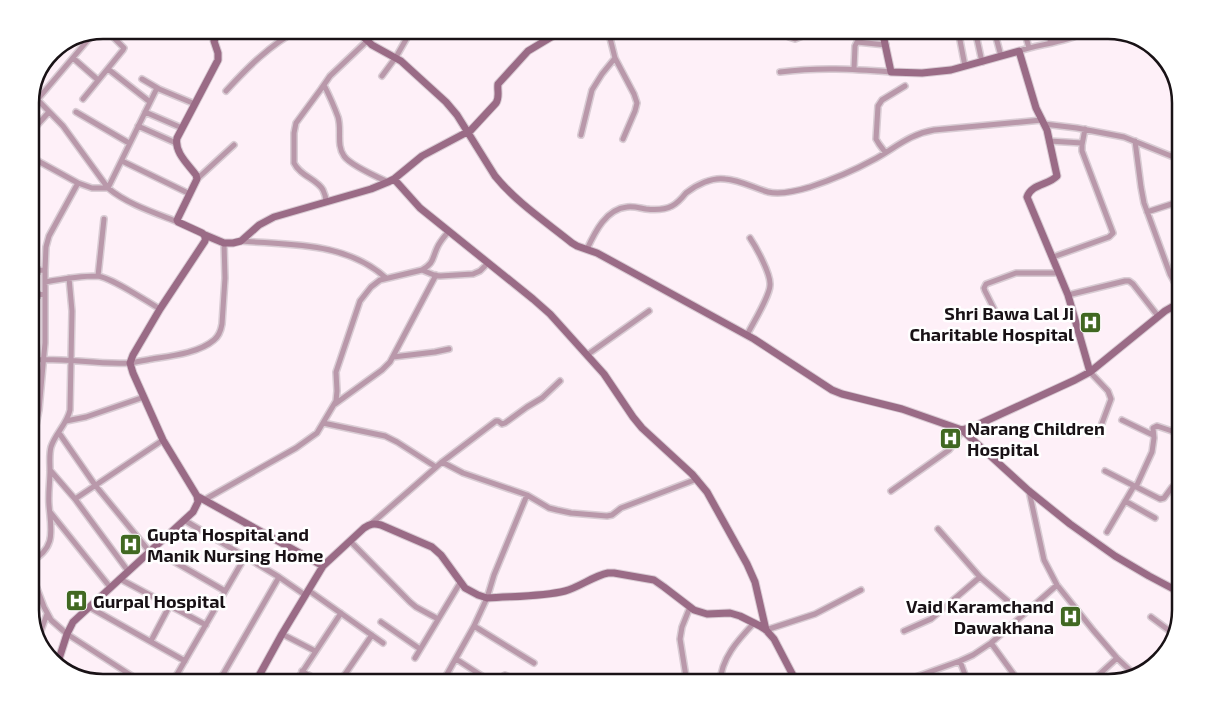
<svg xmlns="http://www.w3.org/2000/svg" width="1211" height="713" font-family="'Exo 2',sans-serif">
	<rect width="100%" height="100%" fill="#fef0f8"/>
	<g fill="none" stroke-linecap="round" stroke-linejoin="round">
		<defs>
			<path id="street" d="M608 30 615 58 634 94 637 103 635 111 623 139
				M780 30 789 37 795 39 817 30
				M958 30 965 66
				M975 30 982 62
				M994 30 1001 56
				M1024 30 1029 48
				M1047 30 1051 43
				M1082 35 1115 32
				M1019 51C1039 44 1071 42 1087 30
				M73 58 98 80
				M108 69 150 102
				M854 69 855 46 857 42 886 45
				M780 72C819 67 852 69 891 72
				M382 76 396 57 408 36
				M142 79 159 89 195 104
				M324 85C329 95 334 106 338 117 342 130 336 145 344 156 350 165 377 177 388 182
				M226 91C248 67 270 45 298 30
				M32 94 63 126 108 188C127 204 155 213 178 222
				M38 99 93 34
				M83 99 123 50 124 48 106 30
				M76 112 129 143
				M145 112 182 128
				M1044 124 1077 128 1124 137 1181 160
				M138 126 176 143
				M30 133 49 112
				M581 135 592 90 602 74 615 58
				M1049 141 1082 143
				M1135 141 1141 187 1144 203 1170 274 1181 294
				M30 152 38 161 78 183 92 188H108L157 88
				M885 152 879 144 876 139 878 106 882 100 905 86
				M122 161 190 194
				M30 166 33 161H38
				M197 179 234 145
				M326 202C326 198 325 194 323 190 317 179 300 176 294 163V133L296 123 321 89 330 76 367 41
				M1147 212 1181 201
				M241 241C291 245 346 242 386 278
				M587 249C595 232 606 209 627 207 633 206 640 208 646 209 654 210 664 210 672 206 678 203 682 198 686 193 696 185 712 177 725 179 740 180 754 188 768 192 782 195 797 191 810 187 831 180 853 171 873 160 894 149 909 134 934 130L1042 120
				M1053 257 1109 237 1113 233 1082 151V145L1085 129
				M422 270 434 275 440 276 473 274 480 271 488 263
				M30 271 45 270
				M98 276 104 219
				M45 282C62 279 80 276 97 276 111 277 146 301 160 309
				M1068 295 1125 281H1129L1133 284 1158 316
				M30 296 45 294
				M1172 307 1181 299
				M995 311 985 291 984 288 986 284 1016 273H1059
				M747 335C753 323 770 296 770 285 771 274 756 247 750 238
				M587 355 649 311
				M393 357 435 352 449 349
				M30 360C63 357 96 365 129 363 137 362 145 360 152 359 171 356 199 353 214 340 219 336 221 330 222 324L225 278 224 243
				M1090 372 1108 391 1111 399 1098 434
				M335 404 382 370 390 362 436 275
				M1122 420 1153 435
				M66 421 86 417 144 397
				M323 423 385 436 397 442 436 467
				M59 433 95 485 149 551 173 561 225 591
				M30 440 36 425 39 410 45 343V270L46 247 49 236 78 183
				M442 462 463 473 527 495 549 508 557 510 571 513 607 516 612 515 621 508 697 479
				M50 470 75 499 128 571
				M1105 471 1160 499 1164 498 1172 487H1176L1181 490
				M1136 487 1152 452 1154 438 1153 428 1157 426 1181 434
				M891 491 949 450 956 441 962 430
				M1029 491 1044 560 1057 585 1093 630 1117 658 1136 676
				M75 499 163 440
				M204 500 296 448 317 433 336 401 337 391 336 372 360 301 371 287 380 280 422 270C434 263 432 259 437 248 440 241 445 236 449 231
				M1125 501 1155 518
				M50 512 110 587
				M184 520 279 577 305 595
				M371 524 442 462 496 421H498L502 424 505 423 527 407 542 398 560 381
				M938 529 980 577 1023 614
				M1107 532 1134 486
				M350 541 410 602 416 607 438 619
				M30 562C57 548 51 530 49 505 48 494 50 482 50 470 50 463 49 455 51 447 55 434 67 424 70 410L72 311 69 278
				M30 570 44 607 51 620 67 634 143 683
				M120 579 206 625
				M308 590 383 643
				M89 607 185 661
				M1151 617 1175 635
				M381 622 420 649
				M474 626 534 663
				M766 630 815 614 861 590
				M904 631 931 619 980 577
				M282 634 315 651
				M38 639 47 614
				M151 641 170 605
				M991 643 1020 683
				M415 658 460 583
				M456 659 493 683C498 683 501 677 505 675L521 683
				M960 661 968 683
				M302 671 321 683
				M923 675 926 683
				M1125 679 1132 673
				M172 683 245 557
				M218 683 279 577
				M295 683 341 613
				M339 683 372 635
				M442 683 474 626 487 598 494 575 527 495
				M687 683 680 639 682 627 690 607
				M720 683C721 658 738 640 754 623
				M899 683 960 661 973 655 991 643 1057 585
				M1090 683 1117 658"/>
			<path id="secondary" d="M356 30 372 45 401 61 446 102 457 115 495 176C516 202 546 222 572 243L577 246 597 253 754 339 832 390 842 394 902 409 962 430 977 425 1075 380 1090 372 1165 311 1172 307 1181 308
				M882 30 891 72 922 73 951 70 1019 51 1036 108 1047 130 1057 176C1049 185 1031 184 1027 197L1068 295 1090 372
				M394 179 420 208 533 299 550 314 604 374 633 417 642 428 692 474 707 492 747 564 755 582 766 630
				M205 235 224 243H233L241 241 259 225 274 217 371 189 388 182 394 179 422 156 471 130 496 103C500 97 497 90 498 84L528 51 563 30
				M962 430 1029 491 1070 524 1115 556 1149 576 1181 593
				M197 496 323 566 282 634 255 683
				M323 566 364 528C370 524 373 523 381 525L432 547 441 555 465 588 478 595 487 598C511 596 542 597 565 591 580 587 593 576 608 573H614L654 580 664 587 694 610 707 614 730 613 740 616 760 626 766 630 774 639 797 683
				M57 665 67 634 73 622 193 512 198 502 197 496 163 440 133 373 130 363 133 355 160 309 205 241C206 237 205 235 202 233L178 222 177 220 197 179 196 175C188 164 174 152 177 138L218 60V53L214 41 219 30"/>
		</defs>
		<!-- street casing -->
		<use href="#street" stroke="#d9ccd4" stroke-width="8"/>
		<!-- secondary casing -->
		<use href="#secondary" stroke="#d9ccd4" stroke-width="9"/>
		<!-- street -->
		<use href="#street" stroke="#b998aa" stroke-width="5"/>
		<!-- secondary -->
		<use href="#secondary" stroke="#9a6b86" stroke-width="7"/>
	</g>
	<!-- icons -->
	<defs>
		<symbol id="hospital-square" viewBox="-11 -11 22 22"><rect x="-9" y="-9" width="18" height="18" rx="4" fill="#416822" stroke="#fff"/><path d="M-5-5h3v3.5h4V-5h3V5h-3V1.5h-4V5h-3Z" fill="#fff"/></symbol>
	</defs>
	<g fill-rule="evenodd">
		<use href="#hospital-square" x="1078" y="310" width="25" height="25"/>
		<use href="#hospital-square" x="938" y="426" width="25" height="25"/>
		<use href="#hospital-square" x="118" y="532" width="25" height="25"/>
		<use href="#hospital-square" x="64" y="588" width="25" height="25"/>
		<use href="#hospital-square" x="1058" y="604" width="25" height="25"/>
	</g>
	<g text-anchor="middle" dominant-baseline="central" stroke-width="5" stroke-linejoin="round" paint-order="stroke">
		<!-- poi labels -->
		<g font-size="18" font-weight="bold" fill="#191216" stroke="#fff" text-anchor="start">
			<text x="1074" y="313" text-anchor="end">Shri Bawa Lal Ji<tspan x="1074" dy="21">Charitable Hospital</tspan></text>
			<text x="967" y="428">Narang Children<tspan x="967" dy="21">Hospital</tspan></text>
			<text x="147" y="534">Gupta Hospital and<tspan x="147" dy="21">Manik Nursing Home</tspan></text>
			<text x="93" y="601">Gurpal Hospital</text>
			<text x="1054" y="606" text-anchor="end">Vaid Karamchand<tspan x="1054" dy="21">Dawakhana</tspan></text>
		</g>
	</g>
	<!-- crop -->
	<path d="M0 0H1211V713H0ZM103 39H1108A64 64 0 0 1 1172 103V610A64 64 0 0 1 1108 674H103A64 64 0 0 1 39 610V103A64 64 0 0 1 103 39Z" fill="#fff" fill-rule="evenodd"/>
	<path fill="none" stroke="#191216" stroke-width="2.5" d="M103 39H1108A64 64 0 0 1 1172 103V610A64 64 0 0 1 1108 674H103A64 64 0 0 1 39 610V103A64 64 0 0 1 103 39Z"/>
</svg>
